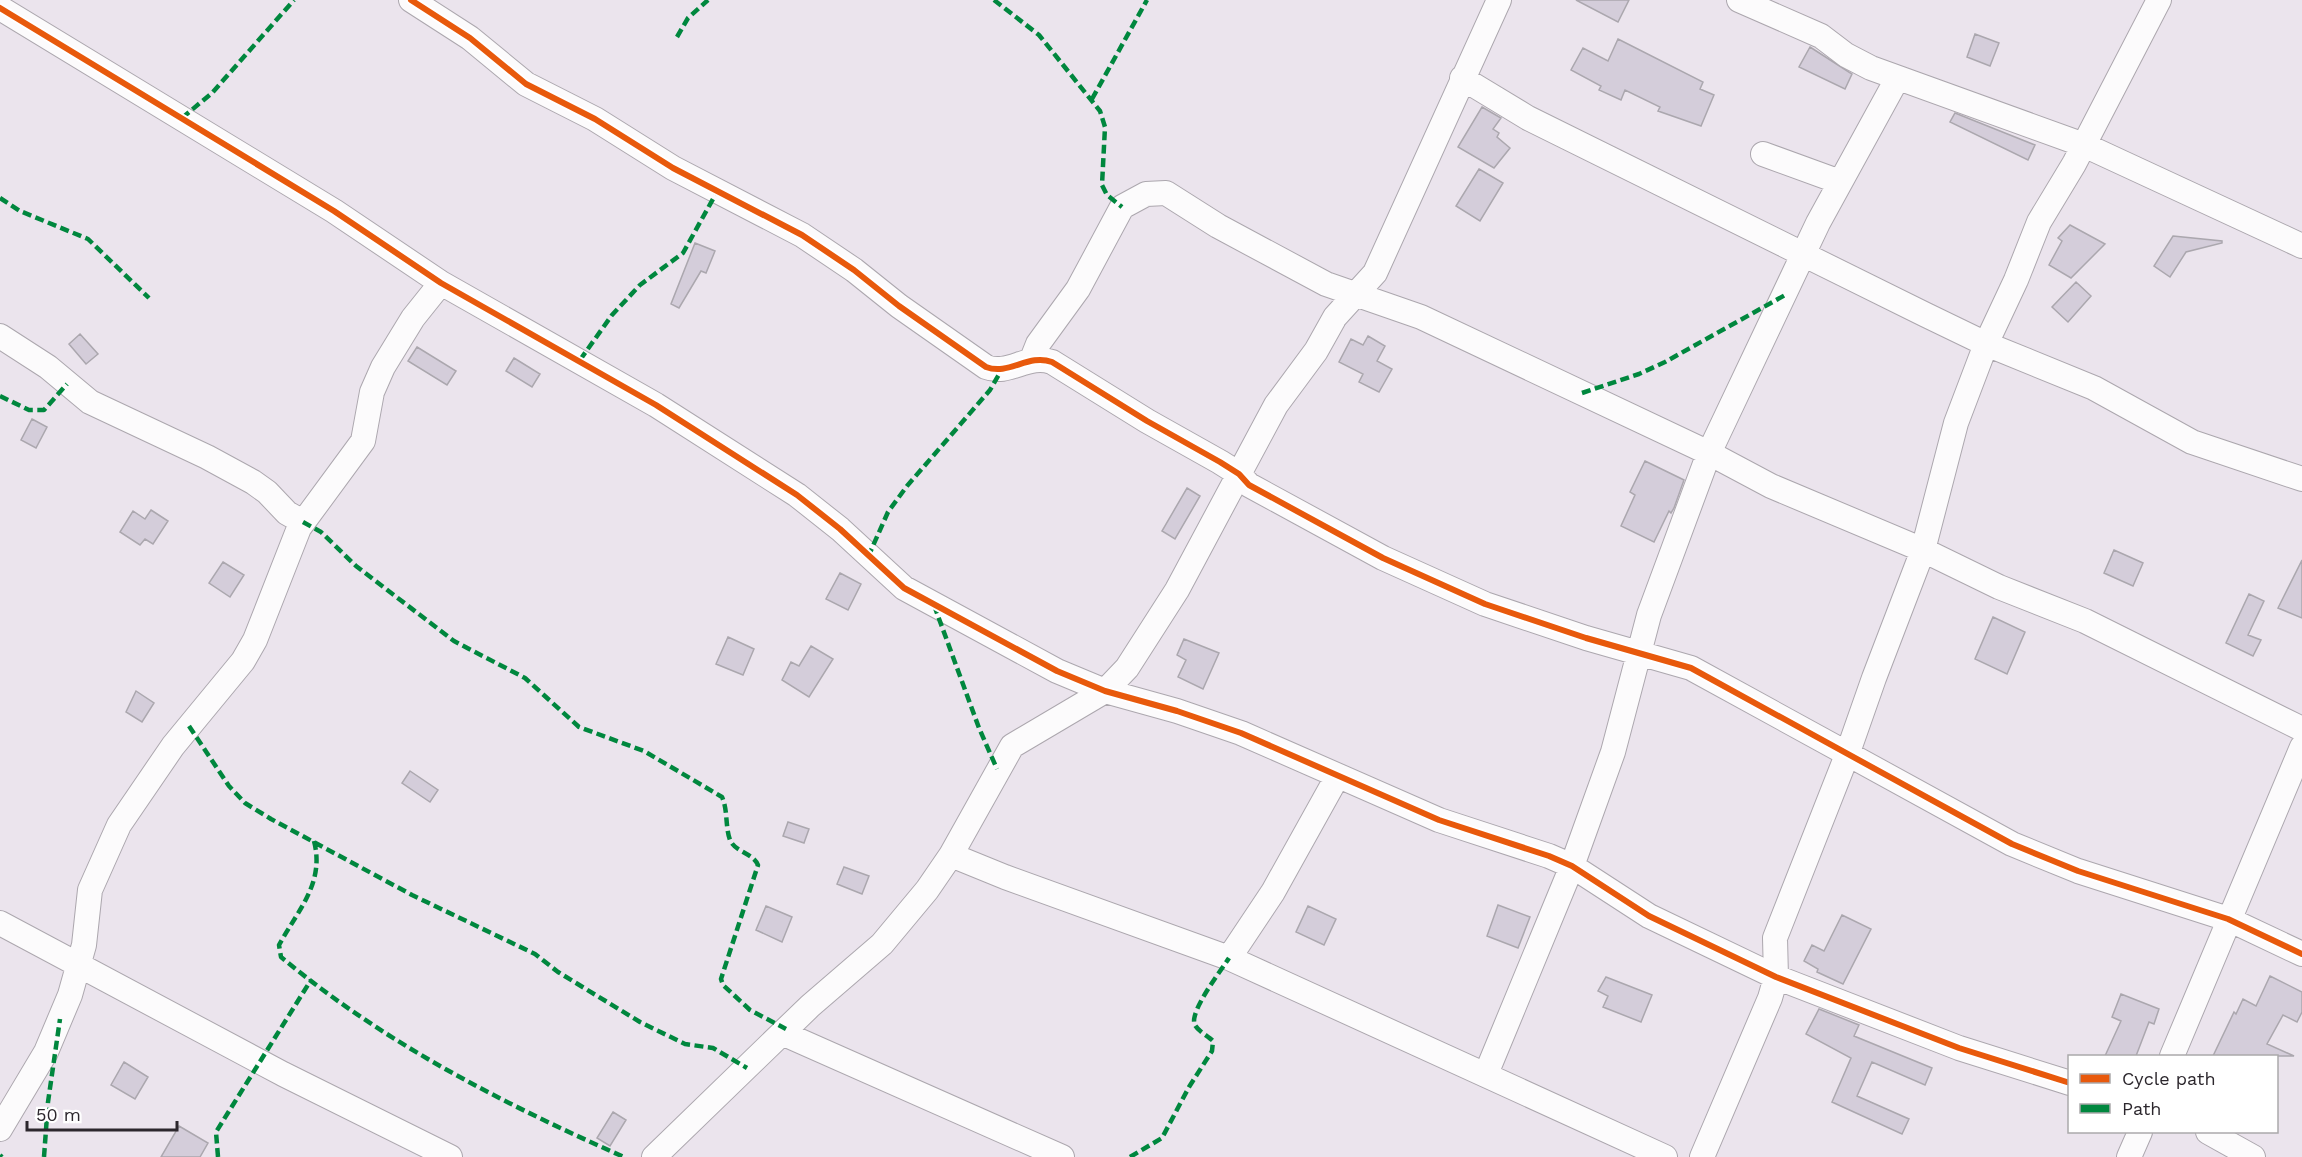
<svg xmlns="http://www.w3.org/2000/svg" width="2302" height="1157" font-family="'Work Sans',sans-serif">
	<rect width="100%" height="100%" fill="#ebe4ed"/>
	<!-- building -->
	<path fill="#d4cdda" stroke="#aba7ae" stroke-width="1.5" d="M1576 0H1629L1618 22Z
		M1975 34 1999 43 1990 66 1967 57Z
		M1618 39 1703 82 1700 89 1714 95 1701 126 1658 111 1660 107 1625 90 1621 100 1599 90 1601 86 1571 70 1583 48 1608 61Z
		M1810 47 1852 74 1845 89 1799 67Z
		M1482 107 1501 118 1493 129 1499 133 1497 137 1510 148 1494 168 1458 147Z
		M1955 113 2035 145 2028 160 1950 122Z
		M1479 169 1503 183 1480 221 1456 206Z
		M2070 225 2105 244 2071 278 2049 265 2062 241 2058 238Z
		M2173 236 2222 241V243L2186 252 2170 277 2154 266Z
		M695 243 715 251 706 273 701 271 679 308 671 304Z
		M2076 282 2091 296 2068 322 2052 307Z
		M80 334 98 354 86 364 69 344Z
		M1368 336 1385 346 1377 361 1392 369 1379 392 1359 382 1363 374 1339 362 1351 339 1363 345Z
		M417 347 456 371 447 385 408 361Z
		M514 358 540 374 532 387 506 371Z
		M32 419 47 427 36 448 21 440Z
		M1645 461 1684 480 1674 508 1671 513 1669 511 1654 542 1621 526 1635 495 1630 492Z
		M1187 488 1200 496 1175 539 1162 531Z
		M151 510 168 521 153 544 145 539 140 545 120 532 133 511 145 519Z
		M2114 550 2143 563 2133 586 2104 573Z
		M2302 560V618L2278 608Z
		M223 562 244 575 230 597 209 583Z
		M840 573 861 584 848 610 826 599Z
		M2249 594 2264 601 2248 635 2261 640 2253 656 2226 643Z
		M1993 617 2025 632 2007 674 1975 659Z
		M728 637 754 649 743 675 716 664Z
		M1184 639 1219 653 1203 689 1178 677 1186 660 1177 655Z
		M811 646 833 659 809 697 782 680 791 662 799 666Z
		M136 691 154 703 142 722 126 712Z
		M410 771 438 790 430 802 402 783Z
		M788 822 809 829 804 843 783 836Z
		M844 867 869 876 862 894 837 884Z
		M1498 905 1530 917 1518 948 1487 936Z
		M766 906 792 917 782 942 756 930Z
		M1308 906 1336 919 1324 945 1296 932Z
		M1842 915 1871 929 1843 984 1817 972 1818 969 1804 961 1812 945 1824 951Z
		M2270 976 2302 992V1012L2297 1022 2283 1015 2267 1044 2294 1056H2213L2234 1012 2236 1014 2243 999 2256 1006Z
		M1606 977 1652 995 1641 1022 1603 1007 1608 996 1598 991Z
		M2121 994 2159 1009 2154 1024 2149 1022 2136 1056H2105L2121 1021 2112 1017Z
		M1819 1009 1859 1025 1854 1036 1932 1068 1925 1085 1872 1062 1857 1096 1909 1119 1902 1134 1832 1102 1851 1058 1806 1034Z
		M124 1062 148 1077 135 1099 111 1085Z
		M613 1112 626 1120 610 1146 597 1138Z
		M179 1126 208 1143 200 1157H161Z"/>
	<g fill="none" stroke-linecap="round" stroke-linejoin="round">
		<defs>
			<path id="minor" d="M411 0 470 38 526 84 595 119 673 168 802 235 854 270 899 306 986 367C1009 376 1028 353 1052 362L1147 421 1220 462 1239 474 1249 485 1383 558 1485 604 1586 638 1691 668 2012 844 2078 871 2228 919 2302 954
				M1739 0 1821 36 1846 55 1871 68 2084 145 2302 246
				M0 8 334 211 441 283 656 405 797 495 840 529 904 588 1057 671 1105 691 1177 711 1241 733 1439 820 1549 856 1572 866 1649 916 1776 977 1959 1048 2070 1083
				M1462 78 1528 118 1926 315 1986 344 2094 388 2192 442 2302 479
				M1763 154 1840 182
				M0 336 48 367 90 402 207 457 253 482 267 492 287 513 303 522
				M1032 359 1038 344 1078 289 1122 207 1146 194 1166 193 1218 226 1326 284 1421 317 1709 453 1771 486 1923 550 1999 587 2085 621 2302 729
				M951 855 1005 877 1229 958 1665 1157
				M0 923 283 1074 450 1157
				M1229 958 1273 892 1337 777
				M782 1033 1062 1157
				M2172 1056 2302 747
				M1486 1074 1572 866 1613 752 1649 615 1709 453 1818 223 1897 79
				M0 1129 46 1052 70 995 84 945 90 890 119 825 173 746 243 661 255 640 299 528 363 441 372 392 383 367 413 318 441 283
				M2208 1132 2253 1157
				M654 1157 810 1006 882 944 927 890 951 855 1012 746 1105 691 1127 668 1177 590 1276 405 1316 351 1335 317 1375 273 1499 0
				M1702 1157 1770 998 1776 977 1775 938 1847 755 1874 678 1923 550 1956 423 1986 344 2016 280 2039 222 2074 164 2159 0
				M2129 1157 2140 1132"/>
		</defs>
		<!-- minor casing -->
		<use href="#minor" stroke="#aca7ae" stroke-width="26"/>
		<!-- minor -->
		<use href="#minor" stroke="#fcfbfc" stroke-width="24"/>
		<!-- quiet -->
		<path stroke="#00873e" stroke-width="4.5" stroke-dasharray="9 4.5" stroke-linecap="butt" d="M994 0 1039 35 1100 111 1105 127 1102 185 1107 195 1122 207
			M677 37 688 18 708 0
			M1092 99 1147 0
			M182 118 212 93 294 0
			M0 198 20 211 88 239 149 298
			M580 360 612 315 640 285 683 253 718 190
			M1582 393 1639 374 1665 362 1787 294
			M0 396 29 410H44L67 384
			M303 522 321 532 356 566 454 641 525 678 579 727 644 751 722 797C728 810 725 826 730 840 735 852 753 853 758 865L721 979 723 985 750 1010 786 1029
			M868 557 888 512 907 486 990 390 1002 369
			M934 605 979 728 997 769
			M189 726 229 786 245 803 271 819 412 895 535 954 558 972 640 1022 685 1044 713 1048 747 1068
			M314 841C325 883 298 910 279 945L281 957C384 1043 502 1103 624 1157
			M0 1155 2 1157
			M44 1157 48 1102 60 1019
			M218 1157 216 1132 311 980
			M1130 1157 1162 1138 1189 1087 1212 1051 1213 1041C1208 1036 1198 1031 1195 1025 1188 1013 1222 969 1229 958"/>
		<defs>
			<path id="cycleway" d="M411 0 470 38 526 84 595 119 673 168 802 235 854 270 899 306 986 367C1009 376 1028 353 1052 362L1147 421 1220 462 1239 474 1249 485 1383 558 1485 604 1586 638 1691 668 2012 844 2078 871 2228 919 2302 954
				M0 8 334 211 441 283 656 405 797 495 840 529 904 588 1057 671 1105 691 1177 711 1241 733 1439 820 1549 856 1572 866 1649 916 1776 977 1959 1048 2070 1083"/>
		</defs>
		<!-- cycleway casing -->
		<use href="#cycleway" stroke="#fff" stroke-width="10"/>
		<!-- cycleway -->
		<use href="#cycleway" stroke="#e8590c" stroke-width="6"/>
	</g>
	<!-- legend -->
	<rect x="2068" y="1055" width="210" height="78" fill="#ffffff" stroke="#aba9ab" stroke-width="1.5"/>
	<rect x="2080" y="1074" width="30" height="9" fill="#e8590c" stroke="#aba9ab" stroke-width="1.5"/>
	<text x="2122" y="1085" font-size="18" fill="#2c272d">Cycle path</text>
	<rect x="2080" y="1104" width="30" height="9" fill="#00873e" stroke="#aba9ab" stroke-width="1.5"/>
	<text x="2122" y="1115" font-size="18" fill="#2c272d">Path</text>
	<!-- scale -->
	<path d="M27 1121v9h150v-9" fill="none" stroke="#2c272d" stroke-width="3"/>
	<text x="36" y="1121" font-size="18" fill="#2c272d" stroke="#ffffff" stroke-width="4.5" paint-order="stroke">50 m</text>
</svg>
